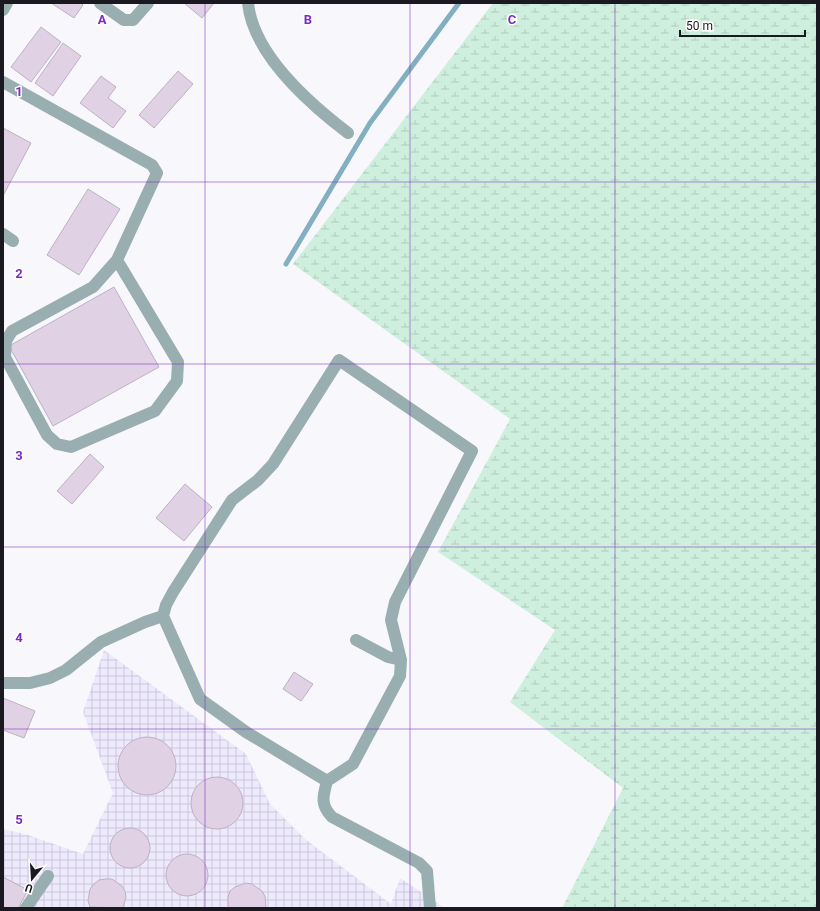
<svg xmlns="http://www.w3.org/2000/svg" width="820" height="911" font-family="Roboto,sans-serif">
	<defs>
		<pattern id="industrial-grid" width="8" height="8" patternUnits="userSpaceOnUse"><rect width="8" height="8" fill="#eeeafd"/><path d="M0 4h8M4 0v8" fill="none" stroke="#ccc8d9"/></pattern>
		<pattern id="wetland-marsh" width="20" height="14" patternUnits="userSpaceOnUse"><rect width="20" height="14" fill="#ceefde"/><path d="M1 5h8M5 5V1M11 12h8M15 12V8" fill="none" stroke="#b0ccbe"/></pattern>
	</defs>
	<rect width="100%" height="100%" fill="#f8f7fc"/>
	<!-- industrial -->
	<path fill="url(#industrial-grid)" d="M104 650 246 754 270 804 305 839 391 904 400 878 445 908H3V829L25 834 83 854 113 793 83 712Z"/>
	<!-- wetland -->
	<path fill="url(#wetland-marsh)" d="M493 3H817V908H562L623 788 510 702 555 630 438 552 510 419 293 264Z"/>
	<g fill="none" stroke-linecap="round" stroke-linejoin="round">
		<!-- stream -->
		<path stroke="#83b0c1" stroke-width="5" d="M286 264 370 123 459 3"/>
	</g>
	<!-- building -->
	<path fill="#e0d1e5" stroke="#bfb1c5" d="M51 3H81L83 5 74 18Z
		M184 3H214L202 18Z
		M41 27 61 42 31 82 11 67Z
		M63 43 81 56 53 96 35 83Z
		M178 71 193 84 154 128 139 115Z
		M101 76 116 87 108 98 126 111 113 128 80 103Z
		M3 128 31 143 3 196Z
		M88 189 120 209 79 275 47 255Z
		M114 287 159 367 53 426 9 346Z
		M90 454 104 467 72 504 57 491Z
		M185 484 212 507 184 541 156 518Z
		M294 672 313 684 301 701 283 689Z
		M3 698 35 711 24 738 3 730Z
		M118 766a29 29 0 1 1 58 0a29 29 0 1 1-58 0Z
		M191 803a26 26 0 1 1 52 0a26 26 0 1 1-52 0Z
		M110 848a20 20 0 1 1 40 0a20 20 0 1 1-40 0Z
		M166 875a21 21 0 1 1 42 0a21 21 0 1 1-42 0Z
		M3 877 28 890 18 908H3Z
		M105 879H112L122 886 125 891 126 897 123 908 90 907 88 901 90 889 94 884 99 880Z
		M246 883 252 884 262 891 265 896 266 908H228V897L230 891 235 887Z"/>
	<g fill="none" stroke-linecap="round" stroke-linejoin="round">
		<!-- minor -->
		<path stroke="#98aeb0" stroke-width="12" d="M100 3 124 20H133L148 3
			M248 3C253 54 310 104 348 133
			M3 10 7 3
			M3 82 152 165 157 173 117 260 93 287 12 331 6 341 5 357 47 435 57 444 71 447 155 411 177 381 178 362 117 260
			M3 234 13 241
			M339 360 472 451 395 602 391 620 401 660 400 676 353 764 327 781 246 732 200 699 163 616 166 605 173 592 232 500 258 480 273 464Z
			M356 640 388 657 401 660
			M3 683H30L50 678 66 670 101 642 145 622 163 616
			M327 781C323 797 320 804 332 817L419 863 427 871 430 908
			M26 908 48 876"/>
	</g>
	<!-- grid -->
	<path fill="none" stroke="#7b2cbf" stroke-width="1" stroke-opacity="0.55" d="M205 3V908M410 3V908M615 3V908M3 182H817M3 364H817M3 547H817M3 729H817"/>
	<g font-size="13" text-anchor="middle" font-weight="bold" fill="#7b2cbf" stroke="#fff" stroke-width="3" stroke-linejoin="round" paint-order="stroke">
		<text x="102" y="24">A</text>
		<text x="308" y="24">B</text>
		<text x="512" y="24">C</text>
		<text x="19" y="96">1</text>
		<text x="19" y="278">2</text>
		<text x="19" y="460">3</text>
		<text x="19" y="642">4</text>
		<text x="19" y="824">5</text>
	</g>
	<!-- border -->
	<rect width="820" height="911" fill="none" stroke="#1a1820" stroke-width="8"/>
	<!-- north arrow -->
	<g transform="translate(32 879) rotate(198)" stroke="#ffffff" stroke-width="3" paint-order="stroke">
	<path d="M0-3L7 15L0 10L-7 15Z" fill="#1a1820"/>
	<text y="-6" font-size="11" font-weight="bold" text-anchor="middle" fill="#1a1820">U</text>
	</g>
	<!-- scale -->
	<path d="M680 30v6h125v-6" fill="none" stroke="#1a1820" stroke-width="2"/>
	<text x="686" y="30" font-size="12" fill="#1a1820" stroke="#ffffff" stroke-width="3" paint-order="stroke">50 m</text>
</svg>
